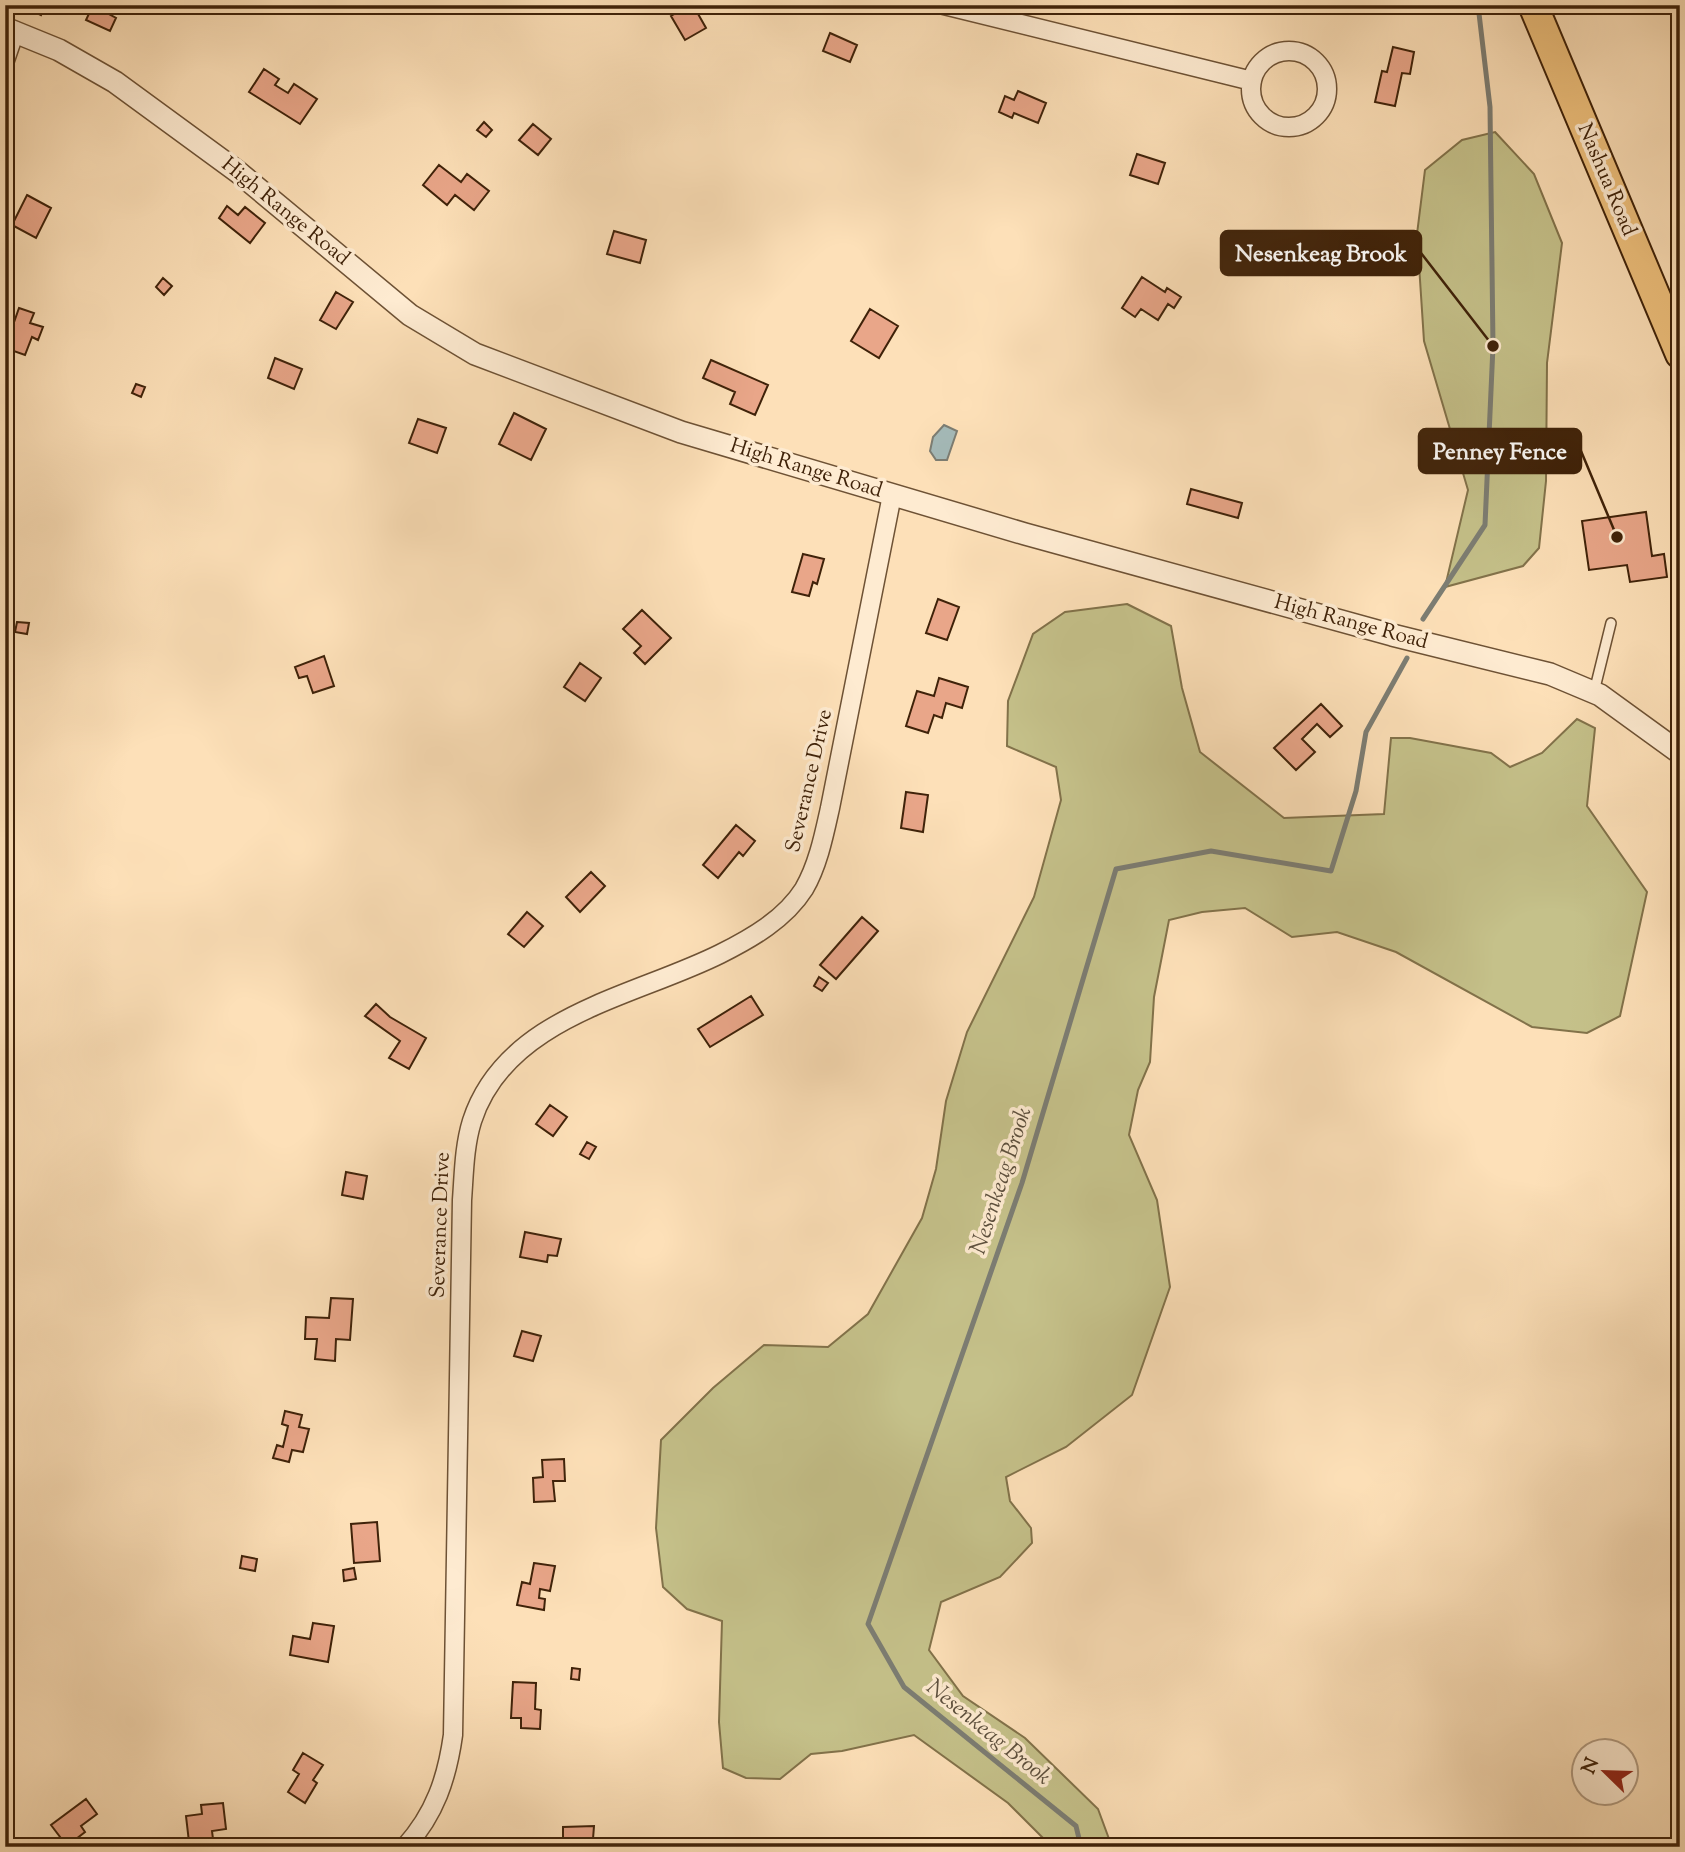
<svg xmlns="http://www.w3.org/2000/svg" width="1685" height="1852" font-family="'Sorts Mill Goudy',serif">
	<rect width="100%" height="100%" fill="#fde0b8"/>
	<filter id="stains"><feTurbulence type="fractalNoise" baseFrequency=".00286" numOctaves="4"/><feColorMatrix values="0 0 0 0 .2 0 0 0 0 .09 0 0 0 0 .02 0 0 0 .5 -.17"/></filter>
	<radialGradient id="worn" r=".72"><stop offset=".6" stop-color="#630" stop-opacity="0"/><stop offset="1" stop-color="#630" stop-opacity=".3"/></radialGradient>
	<!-- green -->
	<path fill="#c5c18a" stroke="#82724a" stroke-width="2" d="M1495 132 1534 174 1562 243 1547 363 1546 481 1539 548 1523 566 1445 587 1468 490 1424 341 1417 234 1425 170 1462 140Z
		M1127 604 1171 626 1182 688 1200 752 1284 818 1384 814 1391 738H1410L1491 753 1510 767 1542 753 1577 719 1595 728 1587 806 1647 892 1620 1016 1587 1033 1532 1027 1396 952 1337 932 1292 937 1245 908 1202 912 1169 920 1154 997 1150 1062 1138 1090 1129 1135 1157 1200 1170 1287 1132 1395 1066 1447 1006 1477 1010 1501 1031 1528 1032 1543 1000 1577 941 1602 929 1650 963 1696 1025 1738 1098 1809 1112 1847H1052L1008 1803 914 1735 842 1751 811 1754 780 1779 746 1778 723 1768 719 1722 722 1621 687 1609 663 1587 656 1528 661 1440 713 1388 764 1345 828 1347 868 1314 922 1218 936 1169 946 1101 967 1032 1034 897 1061 800 1056 767 1007 746 1008 701 1033 634 1065 612Z"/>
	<!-- water -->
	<path fill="#a4bab9" stroke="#7c7d73" stroke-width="2" d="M944 425 957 431 947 460H936L930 451 933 437Z"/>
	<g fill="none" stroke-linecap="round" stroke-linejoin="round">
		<!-- stream -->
		<path stroke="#7c7d73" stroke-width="5" d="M1423 619 1485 525 1493 346 1490 107 1478 5
			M1081 1847 1076 1826 904 1687 868 1624 1022 1183 1116 869 1211 851 1331 871 1356 791 1366 732 1407 658"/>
	</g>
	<!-- building -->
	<path fill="#e9a689" stroke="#3f2209" stroke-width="2" d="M21 5H45L41 15Z
		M93 5 113 6 109 14 116 18 110 31 86 20Z
		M689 5H693L706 28 685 40 671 16Z
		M830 33 857 45 850 62 823 51Z
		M1393 47 1414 52 1410 74 1402 73 1395 106 1375 102 1382 71 1387 72Z
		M264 69 279 79 275 85 288 93 294 84 317 99 300 124 249 92Z
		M1018 91 1046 103 1038 123 1014 113 1012 118 999 112 1005 96 1014 100Z
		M484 122 492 130 486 137 477 130Z
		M533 124 551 139 538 155 519 140Z
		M1137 154 1165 163 1158 184 1130 175Z
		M439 165 461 182 467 174 489 191 474 210 455 195 447 205 423 185Z
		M27 195 51 208 36 238 12 225Z
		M227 206 238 215 245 207 265 223 250 243 219 218Z
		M614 231 646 240 640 263 607 254Z
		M1142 277 1165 292 1167 288 1181 297 1174 308 1168 304 1158 320 1141 309 1135 317 1122 308Z
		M163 278 172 286 164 295 156 287Z
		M336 292 353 302 336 329 320 320Z
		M19 308 34 313 30 323 43 327 38 340 32 337 25 355 5 348Z
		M870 309 898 326 879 358 851 341Z
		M275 358 302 369 294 389 268 378Z
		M711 360 768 385 755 415 730 404 735 392 703 378Z
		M136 384 145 387 141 397 132 393Z
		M514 413 546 429 531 460 499 444Z
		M418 419 446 428 437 453 409 443Z
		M1191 489 1242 503 1238 518 1187 504Z
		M1646 512 1652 556 1664 554 1667 577 1630 582 1627 565 1589 570 1582 521Z
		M803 554 824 559 817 584 813 582 809 596 792 592Z
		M938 599 959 607 947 640 926 633Z
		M642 610 671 638 645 664 634 653 641 646 623 629Z
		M17 622 29 623 27 634 15 632Z
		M324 656 334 686 313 693 307 676 299 678 295 667Z
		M580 663 601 678 585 701 564 687Z
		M939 678 968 687 962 708 946 703 942 718 934 715 928 733 906 726 917 691 934 696Z
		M1321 704 1342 726 1330 737 1317 724 1302 739 1315 752 1296 770 1274 748Z
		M906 792 928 795 923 832 901 828Z
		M736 825 755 841 743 856 739 852 718 878 703 865Z
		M591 872 605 886 580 912 566 897Z
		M527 912 543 926 524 947 508 934Z
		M862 917 878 931 836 979 820 965Z
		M819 977 828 983 822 991 814 986Z
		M751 996 763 1015 710 1047 698 1029Z
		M376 1004 390 1017 426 1038 409 1069 389 1058 400 1041 365 1016Z
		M550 1105 567 1117 553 1136 536 1124Z
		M587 1142 596 1147 589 1159 580 1154Z
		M346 1172 367 1176 363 1199 342 1195Z
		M525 1232 561 1239 557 1256 548 1255 547 1262 520 1257Z
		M331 1298 353 1299 350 1340 336 1339 335 1361 315 1359 317 1339H305L306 1317 329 1318Z
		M522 1331 541 1336 533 1361 514 1356Z
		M285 1411 302 1415 299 1427 309 1429 303 1452 292 1450 289 1462 273 1458 277 1445 283 1447 288 1426 282 1424Z
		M564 1459 565 1481H553L555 1501 534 1502 533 1478 543 1477 542 1460Z
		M377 1522 380 1561 354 1563 351 1524Z
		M242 1556 257 1559 255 1571 240 1568Z
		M534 1563 555 1566 550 1591 540 1589 539 1598 545 1599 544 1610 517 1605 522 1582 530 1584Z
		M354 1568 356 1579 344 1581 343 1570Z
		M313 1623 334 1626 328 1662 290 1655 293 1636 310 1639Z
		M572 1668 580 1669 579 1680 571 1679Z
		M513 1682 536 1683 535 1709 541 1710 540 1729 521 1728V1718H511Z
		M303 1753 323 1765 313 1780 317 1783 305 1803 288 1792 299 1774 293 1770Z
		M86 1799 97 1814 81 1826 85 1832 67 1846 51 1825Z
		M223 1803 226 1829 212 1831 213 1839 189 1842 186 1816 202 1814 201 1805Z
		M594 1826 593 1839H584V1847H563V1827Z"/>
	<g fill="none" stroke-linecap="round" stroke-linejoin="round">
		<defs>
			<path id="service" d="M1594 692 1611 623"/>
			<path id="minor" d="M944 5 1252 81
				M1251 89a38 38 0 1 1 76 0a38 38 0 1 1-76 0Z
				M5 60 15 31
				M405 1847C435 1814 447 1778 453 1735L462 1200C464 1174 464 1147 472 1121 506 1016 634 997 720 954 752 938 785 919 804 889 818 865 824 835 830 808L892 495"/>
			<path id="tertiary" d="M5 28 59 50 115 82 238 172 410 315 475 354 681 432 1025 534 1392 635 1550 674 1600 695 1680 753"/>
			<path id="primary" d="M1533 5 1680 354"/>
		</defs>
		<!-- service casing -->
		<use href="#service" stroke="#6e5235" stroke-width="12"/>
		<!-- minor casing -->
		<use href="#minor" stroke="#6e5235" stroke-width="21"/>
		<!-- tertiary casing -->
		<use href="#tertiary" stroke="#6e5235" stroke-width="24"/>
		<!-- primary casing -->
		<use href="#primary" stroke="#3f2209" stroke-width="32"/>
		<!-- service -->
		<use href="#service" stroke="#feebd1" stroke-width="9"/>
		<!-- minor -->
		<use href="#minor" stroke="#feebd1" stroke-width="18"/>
		<!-- tertiary -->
		<use href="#tertiary" stroke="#feebd1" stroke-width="21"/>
		<!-- primary -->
		<use href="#primary" stroke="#eec07c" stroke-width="28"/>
	</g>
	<g text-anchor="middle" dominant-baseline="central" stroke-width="7" stroke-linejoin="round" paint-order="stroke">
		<!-- street labels -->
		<g font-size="21" fill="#3f2209" stroke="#feebd1">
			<text transform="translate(1606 180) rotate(67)">Nashua Road</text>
			<text transform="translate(285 212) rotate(39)">High Range Road</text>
			<text transform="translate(806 469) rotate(17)">High Range Road</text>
			<text transform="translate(1351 623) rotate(15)">High Range Road</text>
			<text transform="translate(810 781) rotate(-77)">Severance Drive</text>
			<text transform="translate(441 1225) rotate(-88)">Severance Drive</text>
		</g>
		<!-- water labels -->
		<g font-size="23" font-style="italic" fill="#5d503e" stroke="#feebd1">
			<text transform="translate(1002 1181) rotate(-72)">Nesenkeag Brook</text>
			<text transform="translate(988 1733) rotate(39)">Nesenkeag Brook</text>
		</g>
	</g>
	<!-- callouts -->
	<path fill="none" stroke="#3f2209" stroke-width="2.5" d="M1493 346L1421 253M1617 537L1581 451"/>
	<g fill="#3f2209" stroke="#feebd1" stroke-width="2.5">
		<circle cx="1493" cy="346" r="7"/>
		<circle cx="1617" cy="537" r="7"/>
	</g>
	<g fill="#3f2209" stroke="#3f2209" stroke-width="2.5">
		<rect x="1221" y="231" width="200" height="44" rx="7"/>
		<rect x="1419" y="429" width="162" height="44" rx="7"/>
	</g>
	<g font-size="23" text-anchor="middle" font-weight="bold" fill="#fff">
		<text x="1321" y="261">Nesenkeag Brook</text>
		<text x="1500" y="459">Penney Fence</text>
	</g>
	<!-- margin -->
	<rect width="1685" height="1852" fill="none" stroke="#fde0b8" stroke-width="28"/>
	<rect x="7" y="7" width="1671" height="1838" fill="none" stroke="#3f2209" stroke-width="3.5"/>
	<rect x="14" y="14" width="1657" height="1824" fill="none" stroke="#3f2209" stroke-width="2"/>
	<!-- north arrow -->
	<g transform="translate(1605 1772) rotate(293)"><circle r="33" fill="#feebd1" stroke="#b29b81" stroke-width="2"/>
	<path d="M0-5L12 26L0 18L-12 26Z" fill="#8f2418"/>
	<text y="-10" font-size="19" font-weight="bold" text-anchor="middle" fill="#3f2209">N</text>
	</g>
	<rect width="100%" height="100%" filter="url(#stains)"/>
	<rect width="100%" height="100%" fill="url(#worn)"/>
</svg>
